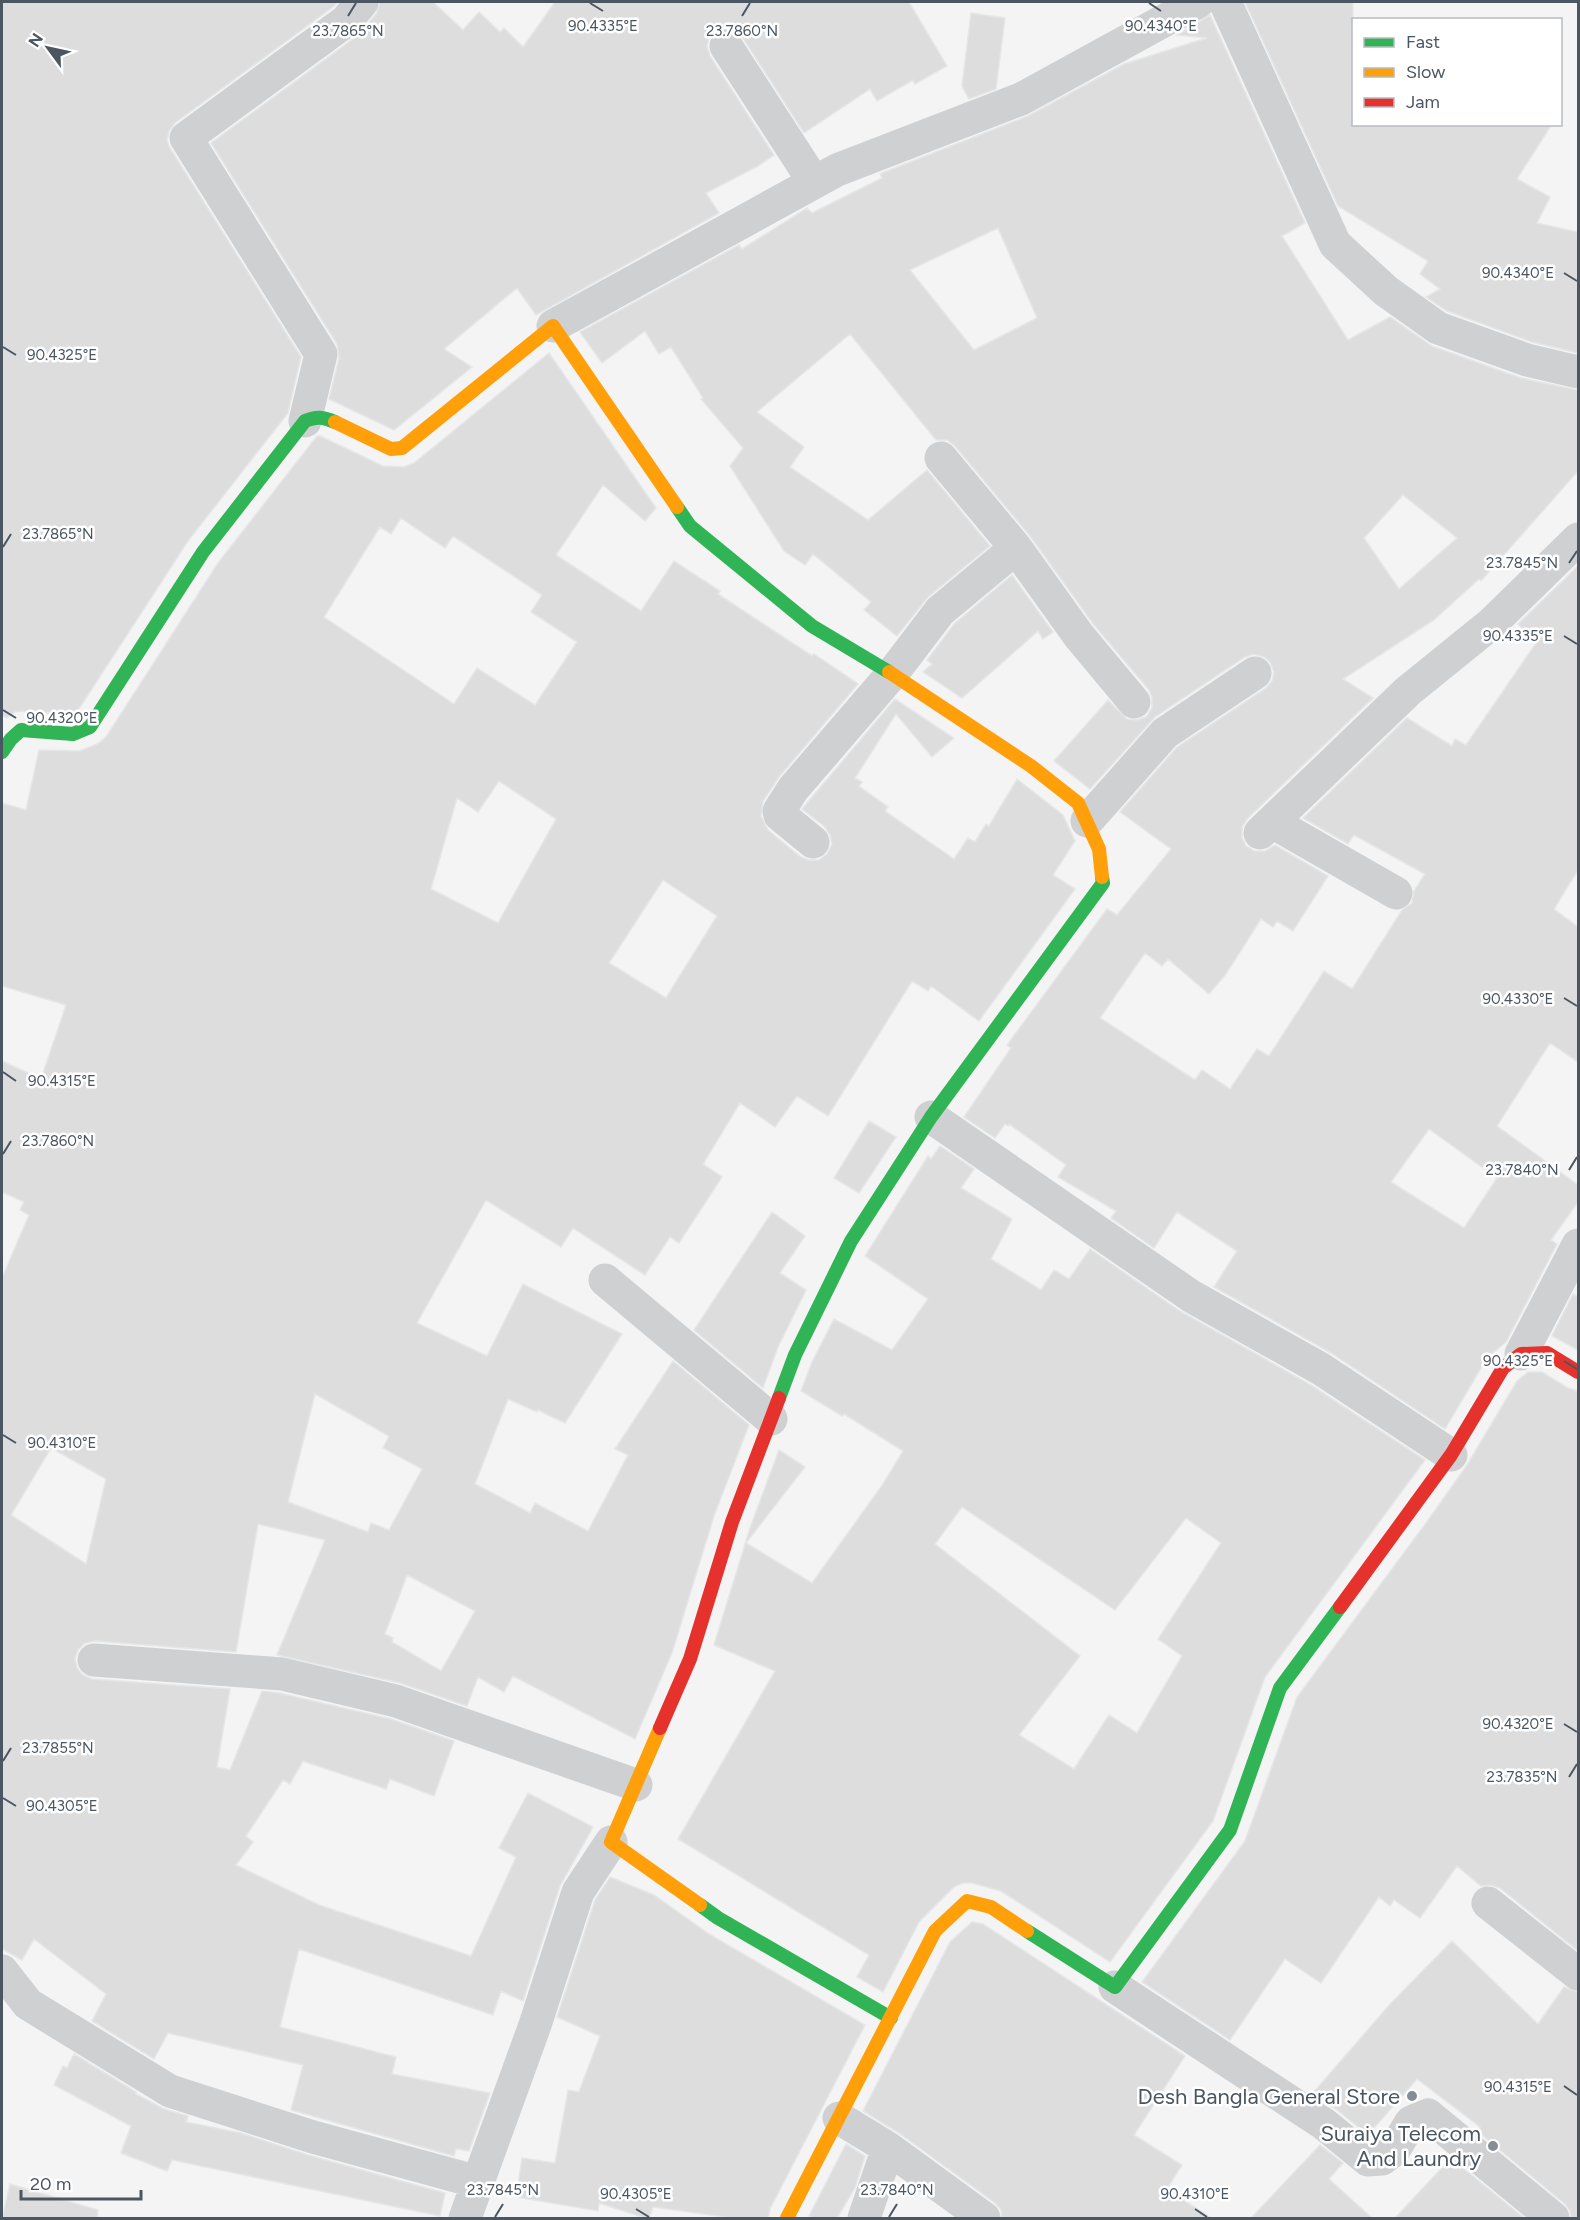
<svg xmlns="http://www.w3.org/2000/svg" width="1580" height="2220" font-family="Figtree,sans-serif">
	<rect width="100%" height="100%" fill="#f4f4f4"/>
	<!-- building -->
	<path fill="#ddddde" stroke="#e5e6e7" stroke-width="1.5" fill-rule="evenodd" d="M2 2H338L333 7 175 123 169 131 167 140 170 148 301 357 288 413 188 541 77 712 70 715 22 711 15 712 7 718 2 715Z
		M380 2H433L463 30 479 12 500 32 504 28 523 47 555 2H909L947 66 915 84 913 80 877 101 870 89 804 133 741 35 735 30 726 27 716 30 709 38 707 46 710 56 774 155 758 166 706 193 719 213 536 315 517 288 444 349 472 367 394 430 329 399 339 358 337 344 211 143 357 36 376 14Z
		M1245 2H1353V124H1552L1517 179 1550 197 1537 223 1578 232V353L1532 342 1447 311 1426 297 1440 289 1420 274 1428 261 1338 206Z
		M971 13 1005 18 996 89 969 99 962 86Z
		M1210 15 1305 223 1282 236 1348 340 1390 317 1432 346 1521 378 1578 390V471L1481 581 1479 579 1434 620 1343 679 1373 698 1247 819 1242 827V838L1246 846 1254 851H1265L1275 845 1328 876 1293 931 1277 921 1273 927 1261 919 1226 974 1209 994 1168 959 1162 966 1145 953 1100 1018 1195 1080 1202 1070 1230 1089 1257 1049 1269 1056 1324 971 1352 989 1402 910 1412 903 1414 891 1425 874 1354 835 1348 844 1303 818 1407 718 1452 746 1455 739 1466 745 1536 643 1518 624 1578 566V870L1554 909 1578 927V1062L1550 1043 1497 1126 1578 1185V1202L1551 1240 1557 1244 1506 1342 1487 1358 1445 1429 1331 1353 1214 1287 1237 1251 1177 1212 1154 1248 1111 1218 1116 1211 1058 1177 1066 1165 1009 1124 1008 1126 1005 1124 995 1138 964 1117 1011 1048 1007 1045 1107 909 1117 915 1171 849 1120 812 1177 747 1266 688 1272 681 1274 672 1270 662 1264 657 1254 654 1245 657 1155 717 1090 789 1054 761 1108 700 1127 719 1137 720 1146 717 1152 708V698L1149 690 1094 625 1030 536 955 446 947 440H936L850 334 757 412 804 447 790 467 868 520 927 470 990 546 928 597 897 636 864 610 871 602 813 554 805 565 784 551 730 466 743 448 701 399 703 398 671 347 659 354 645 331 602 363 580 332 739 245 742 249 807 208 812 213 882 178 880 174 887 171 1028 116 1124 64 1207 38 1177 35ZM998 228 1037 318 974 350 910 270ZM1403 495 1457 538 1399 589 1364 538ZM1429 1129 1497 1178 1464 1228 1391 1182Z
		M549 353 656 508 645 521 603 485 556 555 641 611 674 561 720 591 718 594 812 656 814 654 858 684 779 777 763 801 761 816 768 830 801 857 809 860H819L827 854 832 844 830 835 825 827 802 809 895 699 954 738 932 757 896 714 855 778 862 782 859 786 888 807 885 811 954 859 968 838 975 842 986 824 989 826 1017 779 1063 815 1075 841 1053 875 1075 889 979 1021 931 986 928 991 912 981 828 1116 797 1096 775 1127 740 1103 703 1164 722 1177 679 1243 670 1237 645 1275 573 1228 561 1247 486 1200 417 1323 487 1356 523 1284 622 1334 565 1423 538 1410 537 1412 508 1399 475 1484 530 1513 535 1503 588 1531 628 1455 615 1449 673 1361 749 1425 714 1516 672 1653 635 1739 513 1676 504 1692 478 1677 467 1706 400 1683 277 1655 325 1540 258 1524 236 1652 95 1641 85 1643 78 1650 75 1659 77 1668 83 1675 92 1679 230 1689 217 1767 230 1770 262 1691 279 1693 391 1719 454 1741 434 1796 390 1779 386 1789 303 1761 290 1784 283 1780 246 1836 253 1842 236 1865 319 1905 471 1956 516 1857 499 1848 528 1793 593 1827 560 1886 523 2001 501 1991 493 2015 299 1949 280 2027 396 2057 392 2074 490 2093 469 2151 456 2149 454 2156 291 2110 303 2065 168 2033 154 2059 92 2021 106 1994 34 1939 22 1960 2 1949V1278L29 1215 20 1210 24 1202 2 1192V1061L41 1079 66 1005 2 986V803L26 810 39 750 80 751 97 744 106 737 218 563 317 436H320L383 466 404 467 414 463ZM401 518 445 548 453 536 542 595 531 612 577 642 535 705 477 668 454 704 324 617 380 527 391 534ZM499 781 556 819 498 923 431 889 457 798 478 812ZM663 880 717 916 666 998 609 963ZM315 1394 389 1436 383 1448 422 1469 389 1530 371 1523 368 1532 288 1502ZM51 1448 106 1479 86 1564 11 1515ZM407 1575 475 1611 441 1671 392 1642 393 1638 385 1634Z
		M1012 575 1053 632 1043 639 1038 631 962 698 923 672 932 664 927 660 954 624Z
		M869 1121 896 1137 859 1193 834 1178Z
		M940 1146 974 1169 961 1188 1012 1219 991 1259 1041 1290 1054 1270 1069 1279 1090 1249 1180 1311 1311 1385 1425 1460 1265 1677 1213 1821 1110 1962 1001 1891 972 1883H963L954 1887 919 1922 883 1992 857 1977 869 1955 678 1839 775 1671 714 1645 750 1528 779 1450 805 1467 746 1543 812 1583 883 1484 903 1451 844 1414 842 1416 801 1391 812 1362 834 1319 892 1350 928 1299 865 1256 928 1156 931 1159ZM962 1507 1115 1610 1186 1518 1221 1543 1158 1639 1182 1656 1137 1733 1109 1715 1074 1769 1019 1735 1080 1656 935 1544Z
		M772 1212 805 1236 780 1273 806 1290 778 1347 763 1388 694 1330Z
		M1573 1294 1578 1297V1350L1552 1336Z
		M1528 1372H1542L1568 1388 1578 1391V1951L1500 1888 1491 1885 1481 1886 1457 1866 1420 1918 1394 1900 1390 1906 1379 1897 1321 1983 1285 1959 1230 2040 1142 1982 1245 1841 1297 1697 1426 1523 1467 1465 1517 1381Z
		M610 1877 654 1895 709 1934 865 2025 770 2209 768 2218H732L653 2207 649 2218H645L599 2203 598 2211 516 2197 522 2158 555 2163 568 2090 579 2092 600 2036 557 2017 595 1900Z
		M972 1922 983 1924 1185 2056 1134 2135 1182 2165 1167 2189 1211 2218H1002L1001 2210 995 2203 899 2133 863 2111 950 1942Z
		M1452 1941 1538 2024 1564 1987 1578 1992V2218H1571L1570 2211 1565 2204 1477 2131 1480 2127 1417 2079 1368 2135 1336 2109 1312 2094 1391 2003Z
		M74 2054 136 2092V2094L164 2109 188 2116 186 2122 241 2133 308 2155 445 2193 440 2216 172 2160 167 2171 121 2153 131 2126 54 2085 63 2066 67 2068Z
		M846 2144 865 2156 855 2188 837 2218H813L809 2216Z
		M1320 2145 1343 2163 1329 2179 1372 2218H1251Z
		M1451 2158 1524 2218H1395Z
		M10 2184 98 2210 97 2218H2Z"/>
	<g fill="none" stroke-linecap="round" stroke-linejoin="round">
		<!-- street -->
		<path stroke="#ced0d2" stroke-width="33" d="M1225 2 1335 244 1386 291 1438 328 1527 360 1578 372
			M726 46 814 182
			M553 326 837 170 1021 99 1198 2
			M305 421 321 354 186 138 346 21 362 2
			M1016 548 1079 636 1134 702
			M1087 821 1165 733 1255 673
			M1272 822 1396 893
			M1260 833 1408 691 1492 623 1578 539
			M813 842 780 815 779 811 793 789 892 674 940 611 1016 548 941 458
			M931 1117 1191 1296 1321 1369 1451 1455
			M605 1280 771 1419
			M1521 1354 1578 1245
			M94 1660 282 1674 396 1701 636 1785
			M1488 1903 1578 1974
			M2 1971 28 2004 170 2091 313 2137 478 2182 535 2025 578 1892 611 1842
			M1115 1987 1324 2124 1368 2160 1382 2159 1394 2150 1411 2122 1428 2115 1553 2218
			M839 2118 888 2148 864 2218
			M888 2148 984 2218
			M465 2218 478 2182"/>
		<!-- fast -->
		<path stroke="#30b455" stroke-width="14" d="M677 507 690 526 812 626 889 672
			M2 752 11 739 21 730 73 734 90 727 203 552 305 421C317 416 323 417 335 422
			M779 1398 795 1355 851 1241 931 1117 1103 883 1102 877
			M700 1905 718 1918 891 2018
			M1027 1931 1115 1987 1230 1830 1280 1688 1340 1607"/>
		<!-- slow -->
		<path stroke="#ff9f0a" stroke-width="14" d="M335 422 391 449 402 448 553 326 677 507
			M889 672 1031 766 1078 803 1099 849 1102 877
			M660 1728 611 1842 700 1905
			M787 2218 935 1931 967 1901 991 1907 1027 1931"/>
		<!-- jam -->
		<path stroke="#e5322d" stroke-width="14" d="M1340 1607 1451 1455 1503 1368 1521 1354 1547 1353 1578 1372
			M660 1728 690 1659 732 1522 779 1398"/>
	</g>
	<!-- ticks -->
	<path fill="none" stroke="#4a5661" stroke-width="2" d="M590 3 603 11M1149 3 1161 11M348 16 356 3M742 16 750 3M1564 273 1577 281M3 347 16 355M3 547 11 534M1569 563 1577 551M1564 636 1577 644M3 710 16 718M1564 998 1577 1006M3 1072 16 1081M3 1154 11 1141M1569 1170 1577 1157M1564 1361 1577 1369M3 1435 16 1443M1564 1724 1577 1732M3 1761 11 1748M1569 1777 1577 1764M3 1798 16 1806M1564 2086 1577 2095M636 2209 649 2217M1195 2209 1207 2217M495 2217 503 2204M889 2217 897 2204"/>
	<!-- markers -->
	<g fill="#868d94" stroke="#fff" stroke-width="2">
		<circle cx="1412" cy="2096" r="6"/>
		<circle cx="1493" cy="2146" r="6"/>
	</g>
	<g text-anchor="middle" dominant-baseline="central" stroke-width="5" stroke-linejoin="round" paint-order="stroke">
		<!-- poi labels -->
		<g font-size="22" fill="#4a5661" stroke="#fff" text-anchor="end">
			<text x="1400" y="2096">Desh Bangla General Store</text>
			<text x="1481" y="2133">Suraiya Telecom<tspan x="1481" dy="25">And Laundry</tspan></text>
		</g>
	</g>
	<g font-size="15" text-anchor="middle" fill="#4a5661" stroke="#fff" stroke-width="5" stroke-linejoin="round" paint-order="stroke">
		<text x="603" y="31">90.4335°E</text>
		<text x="1161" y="31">90.4340°E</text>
		<text x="348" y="36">23.7865°N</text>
		<text x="742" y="36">23.7860°N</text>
		<text x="1518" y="278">90.4340°E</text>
		<text x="62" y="360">90.4325°E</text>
		<text x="58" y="539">23.7865°N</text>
		<text x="1522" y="568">23.7845°N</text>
		<text x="1518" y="641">90.4335°E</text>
		<text x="62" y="723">90.4320°E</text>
		<text x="1518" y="1004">90.4330°E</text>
		<text x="62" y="1086">90.4315°E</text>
		<text x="58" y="1146">23.7860°N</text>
		<text x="1522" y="1175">23.7840°N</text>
		<text x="1518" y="1366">90.4325°E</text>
		<text x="62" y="1448">90.4310°E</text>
		<text x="1518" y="1729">90.4320°E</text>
		<text x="58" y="1753">23.7855°N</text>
		<text x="1522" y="1782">23.7835°N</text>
		<text x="62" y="1811">90.4305°E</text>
		<text x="1518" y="2092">90.4315°E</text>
		<text x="503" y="2195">23.7845°N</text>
		<text x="897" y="2195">23.7840°N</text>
		<text x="636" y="2199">90.4305°E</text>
		<text x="1195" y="2199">90.4310°E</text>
	</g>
	<!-- border -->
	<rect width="1580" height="2220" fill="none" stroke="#4a5661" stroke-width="6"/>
	<!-- legend -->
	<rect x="1352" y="18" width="210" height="108" fill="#ffffff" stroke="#b7bbc0" stroke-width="1.5"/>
	<rect x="1364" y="38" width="30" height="9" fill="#30b455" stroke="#b7bbc0" stroke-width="1.5"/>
	<text x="1406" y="48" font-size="18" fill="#4a5661">Fast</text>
	<rect x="1364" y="68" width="30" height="9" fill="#ff9f0a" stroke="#b7bbc0" stroke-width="1.5"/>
	<text x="1406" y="78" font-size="18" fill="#4a5661">Slow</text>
	<rect x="1364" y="98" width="30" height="9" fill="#e5322d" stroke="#b7bbc0" stroke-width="1.5"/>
	<text x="1406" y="108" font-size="18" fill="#4a5661">Jam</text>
	<!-- north arrow -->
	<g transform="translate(48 48) rotate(303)" stroke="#ffffff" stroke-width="4.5" paint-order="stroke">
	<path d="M0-4.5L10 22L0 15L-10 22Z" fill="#4a5661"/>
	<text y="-9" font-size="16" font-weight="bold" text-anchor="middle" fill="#4a5661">N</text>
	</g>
	<!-- scale -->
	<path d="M21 2190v9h120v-9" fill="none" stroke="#4a5661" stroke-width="3"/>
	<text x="30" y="2190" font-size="18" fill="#4a5661" stroke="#ffffff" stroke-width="4.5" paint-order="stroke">20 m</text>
</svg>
